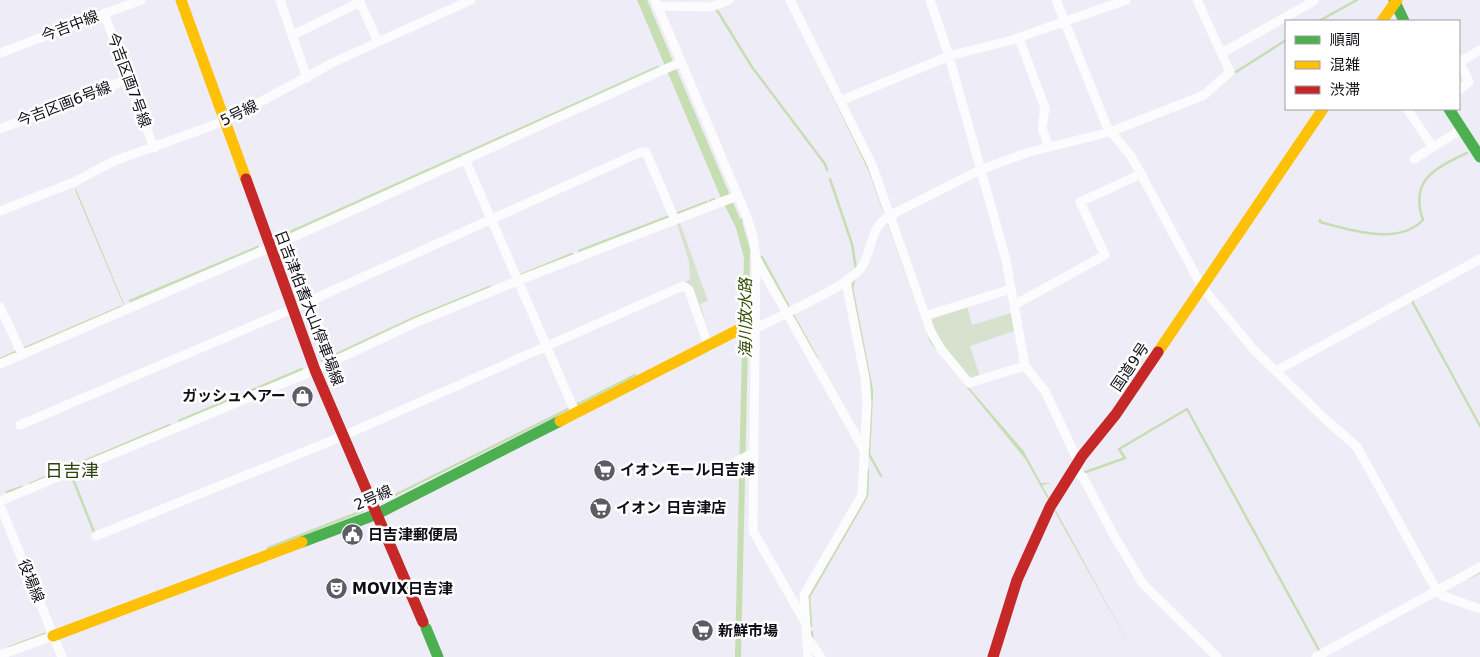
<svg xmlns="http://www.w3.org/2000/svg" width="1480" height="657" font-family="'DejaVu Sans','Noto Sans JP',sans-serif">
	<rect width="100%" height="100%" fill="#eeecf7"/>
	<!-- green -->
	<path fill="#d6e2ce" d="M680 223 708 301 700 304 711 340 683 284 690 279 689 261 677 224Z
		M967 306 972 325 1011 313 1014 331 970 346 980 377C976 378 973 380 969 377 954 370 938 336 930 321L933 317Z"/>
	<!-- water -->
	<path fill="#c7ddb2" d="M637 0H647L740 219 744 218 745 221 742 222 750 249 753 250 750 253 741 657H735L744 258 736 228 721 198Z
		M786 0 863 152 945 360 1023 450 1041 483H1051L1042 485 1136 657 1026 460 930 342 869 172Z
		M76 189 125 306H124L75 190Z"/>
	<g fill="none" stroke-linecap="round" stroke-linejoin="round">
		<!-- stream -->
		<path stroke="#c7ddb2" stroke-width="2.5" d="M715 7 752 67 825 164 827 170
			M1319 21 1357 0
			M1236 72 1286 40
			M830 179 852 244 856 269
			M710 201 714 199
			M676 214 707 202
			M1320 220V222C1350 230 1398 246 1423 220 1409 180 1435 168 1467 153
			M277 238 658 67
			M579 251 670 216
			M762 257 789 307
			M521 275 572 254
			M855 277 852 288 872 391 869 454 881 476
			M130 301 258 247
			M1413 301H1412L1480 426
			M792 313 817 358
			M23 349 121 307
			M0 359 16 352
			M322 361 414 318 490 287
			M576 405 635 375
			M179 421 302 369
			M1083 473 1125 458 1119 449 1187 409 1320 652
			M73 479 94 532 97 533
			M30 484 170 425
			M7 492 22 487
			M383 501 568 409
			M268 548 362 511
			M1468 578 1480 572
			M811 626 809 597 867 496 868 470
			M812 632V638
			M10 647 45 634"/>
		<!-- street -->
		<path stroke="#fcfcfe" stroke-width="9" d="M280 0 307 78
			M655 0 746 215 753 236 756 259 753 531 805 622
			M790 0 872 165 931 332 941 349 969 383 1025 366
			M930 0 949 56 1006 260 1025 366 1045 391 1078 461
			M1056 0 1107 127 1131 156 1141 174 1202 287 1254 350 1324 418 1357 447 1437 591 1443 596 1480 609
			M657 6 711 7 729 0
			M104 13 154 148
			M293 35 360 2 378 42
			M1019 38 1045 108 1042 128 1049 147
			M0 53 141 0
			M1222 53 1314 1
			M1459 90 1469 82 1461 65 1463 60 1480 50
			M840 101 949 56 1012 40 1126 0
			M1407 109 1433 147
			M0 129 128 79
			M465 159 576 414
			M1414 159 1462 129
			M0 211 74 182 114 161 225 121 334 62 471 0
			M755 257 864 450
			M1014 305 1105 255 1080 202 1141 174
			M0 307 22 354
			M925 316 1011 289
			M740 329H755C779 316 847 287 861 268 873 251 869 228 889 216L980 170 1029 152 1110 132 1204 95 1230 72 1197 0
			M0 364 269 248 681 62
			M1276 371 1480 259
			M20 425 292 309 641 152H646L675 220
			M737 461 753 453
			M1073 470 1083 477 1113 534 1143 584 1217 657
			M0 501 315 370 415 323 517 281 737 196
			M0 505 62 657
			M96 536 343 436 683 286 689 290 709 347
			M806 636 821 657
			M0 655 53 636
			M808 657 804 595 862 495 867 403 865 378 846 282
			M1316 657 1480 567"/>
		<!-- fast -->
		<path stroke="#4caf50" stroke-width="11" d="M1394 0 1404 21
			M1449 109 1480 157
			M302 542 377 514 560 421
			M426 628 438 657"/>
		<!-- slow -->
		<path stroke="#ffc107" stroke-width="11" d="M181 0 246 179
			M1382 21 1397 0
			M1158 352 1323 109
			M560 421 740 329
			M53 636 302 542"/>
		<!-- jam -->
		<path stroke="#c62828" stroke-width="11" d="M246 179 315 370 423 622
			M993 657 1017 580 1050 507 1082 456 1116 414 1158 352"/>
	</g>
	<!-- icons -->
	<defs>
		<symbol id="shop-disc" viewBox="-11 -11 22 22"><circle r="9.5" fill="#5d5c65" stroke="#fff"/><path d="M-5-2.5h2.3a2.7 3.5 0 0 1 5.4 0H5L5.5 6h-11ZM-1.5-2.5h3a1.5 2.3 0 0 0-3 0Z" fill="#fff"/></symbol>
		<symbol id="supermarket-disc" viewBox="-11 -11 22 22"><circle r="9.5" fill="#5d5c65" stroke="#fff"/><path d="M-6-5.5h2.5l.6 2H6L4.5 2H-2.5L-4.4-4H-6ZM-1.5 3.2a1.3 1.3 0 1 0 .1 0ZM3 3.2a1.3 1.3 0 1 0 .1 0Z" fill="#fff"/></symbol>
		<symbol id="civic-disc" viewBox="-11 -11 22 22"><circle r="9.5" fill="#5d5c65" stroke="#fff"/><path d="M-.6-6.5H3V-4.5H.6V-3L4-1V1h2V6H-6V1h2V-1L-.6-3ZM-1.2 2.5V6h2.4V2.5Z" fill="#fff"/></symbol>
		<symbol id="theatre-disc" viewBox="-11 -11 22 22"><circle r="9.5" fill="#5d5c65" stroke="#fff"/><path d="M-5-5.5Q0-4 5-5.5V0Q5 5 0 6Q-5 5-5 0ZM-3.3-2.5H-1v1.5H-3.3ZM1-2.5H3.3v1.5H1ZM-2.8 1Q0 5.5 2.8 1Z" fill="#fff"/></symbol>
	</defs>
	<g fill-rule="evenodd">
		<use href="#shop-disc" x="290" y="384" width="25" height="25"/>
		<use href="#supermarket-disc" x="592" y="458" width="25" height="25"/>
		<use href="#supermarket-disc" x="588" y="496" width="25" height="25"/>
		<use href="#civic-disc" x="340" y="522" width="25" height="25"/>
		<use href="#theatre-disc" x="324" y="576" width="25" height="25"/>
		<use href="#supermarket-disc" x="690" y="618" width="25" height="25"/>
	</g>
	<g text-anchor="middle" dominant-baseline="central" stroke-width="5" stroke-linejoin="round" paint-order="stroke">
		<!-- street labels -->
		<g font-size="15" fill="#0f0e16" stroke="#fff">
			<text transform="translate(70 26) rotate(-21)">今吉中線</text>
			<text transform="translate(129 80) rotate(70)">今吉区画7号線</text>
			<text transform="translate(64 104) rotate(-21)">今吉区画6号線</text>
			<text transform="translate(239 113) rotate(-26)">5号線</text>
			<text transform="translate(309 308) rotate(69)">日吉津伯耆大山停車場線</text>
			<text transform="translate(1130 367) rotate(-56)">国道9号</text>
			<text transform="translate(373 498) rotate(-24)">2号線</text>
			<text transform="translate(31 581) rotate(68)">役場線</text>
		</g>
		<!-- poi labels -->
		<g font-size="15" font-weight="bold" fill="#0f0e16" stroke="#fff" text-anchor="start">
			<text x="286" y="396" text-anchor="end">ガッシュヘアー</text>
			<text x="620" y="470">イオンモール日吉津</text>
			<text x="616" y="508">イオン 日吉津店</text>
			<text x="368" y="535">日吉津郵便局</text>
			<text x="352" y="589">MOVIX日吉津</text>
			<text x="718" y="631">新鮮市場</text>
		</g>
		<!-- water labels -->
		<g font-size="16" font-style="italic" fill="#2f4c02" stroke="#fff">
			<text transform="translate(745 318) rotate(-90)">海川放水路</text>
		</g>
		<!-- quarter labels -->
		<g font-size="18" fill="#2c420f" stroke="#fff">
			<text x="72" y="470">日吉津</text>
		</g>
	</g>
	<!-- legend -->
	<rect x="1285" y="20" width="175" height="90" fill="#ffffff" stroke="#9f9fa2"/>
	<rect x="1295" y="36" width="25" height="8" fill="#4caf50" stroke="#9f9fa2"/>
	<text x="1330" y="45" font-size="15" fill="#0f0e16">順調</text>
	<rect x="1295" y="61" width="25" height="8" fill="#ffc107" stroke="#9f9fa2"/>
	<text x="1330" y="70" font-size="15" fill="#0f0e16">混雑</text>
	<rect x="1295" y="86" width="25" height="8" fill="#c62828" stroke="#9f9fa2"/>
	<text x="1330" y="95" font-size="15" fill="#0f0e16">渋滞</text>
</svg>
